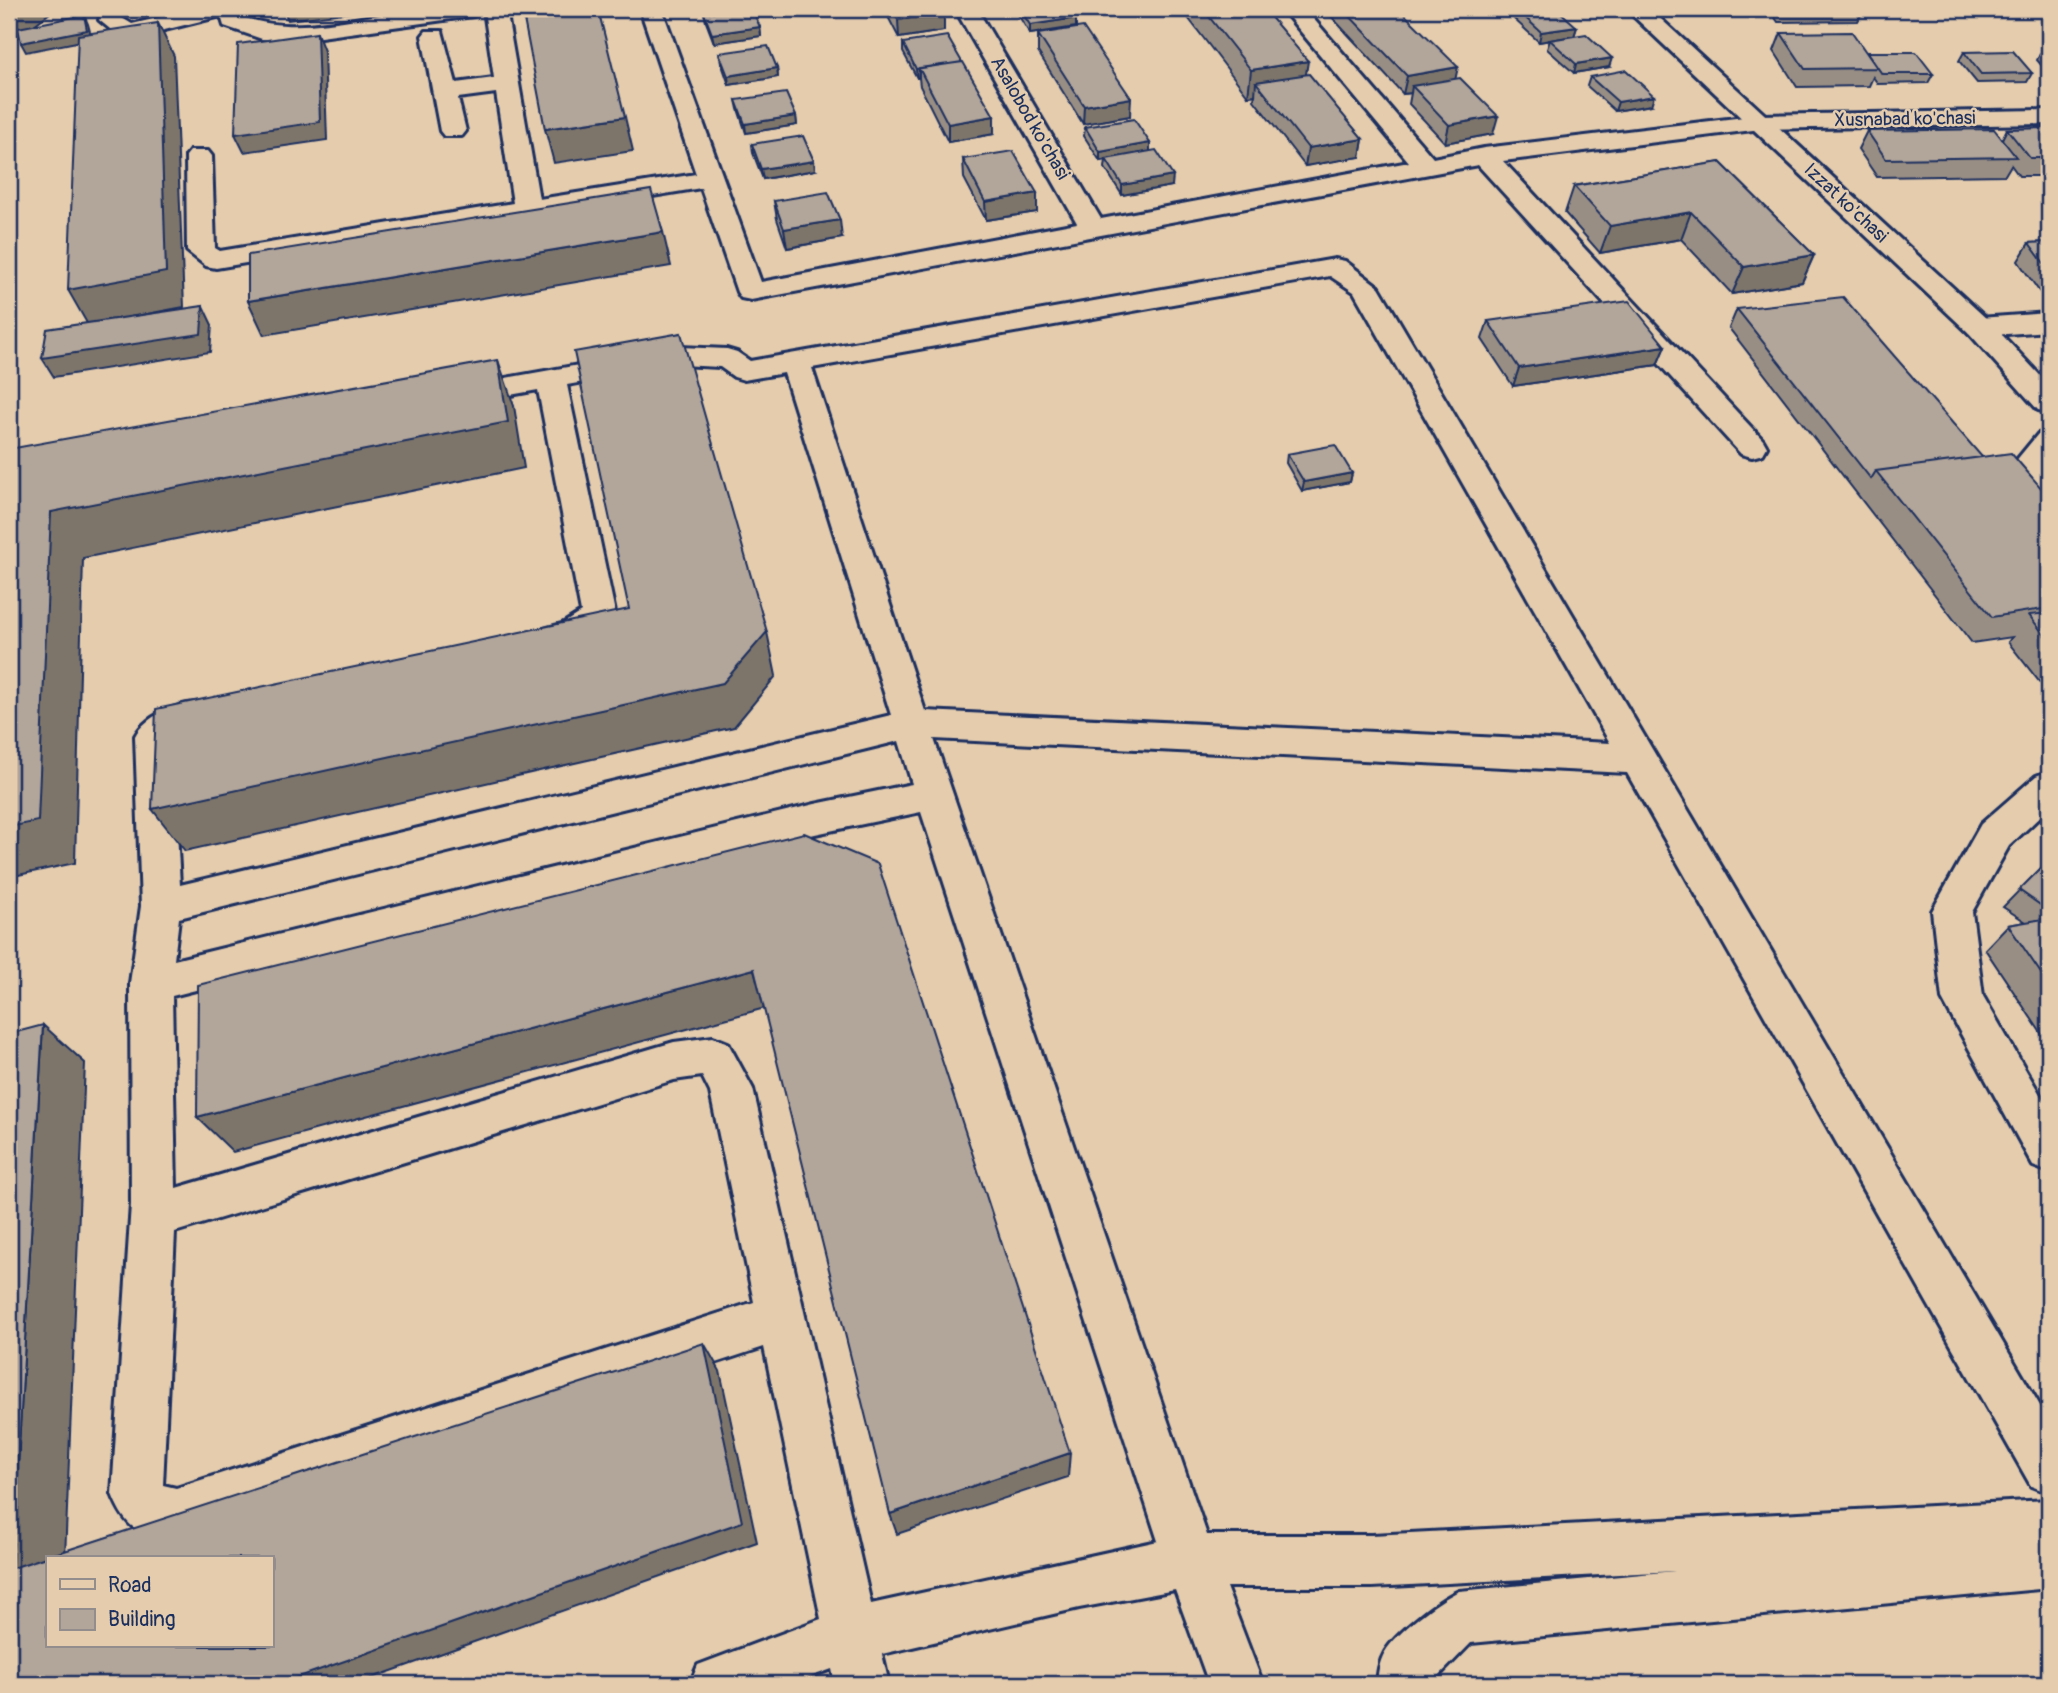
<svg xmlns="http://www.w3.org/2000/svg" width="2058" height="1693" font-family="Pangolin,sans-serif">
	<rect width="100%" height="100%" fill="#e4ccad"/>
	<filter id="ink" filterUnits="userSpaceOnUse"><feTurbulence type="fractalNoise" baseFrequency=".0143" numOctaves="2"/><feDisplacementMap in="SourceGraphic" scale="14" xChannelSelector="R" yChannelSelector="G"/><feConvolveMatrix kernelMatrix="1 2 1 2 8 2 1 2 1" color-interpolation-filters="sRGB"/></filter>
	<g filter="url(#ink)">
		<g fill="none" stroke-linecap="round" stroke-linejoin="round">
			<defs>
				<path id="minor" d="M102 9H124L122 18 132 24 196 9H243V17C301 38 365 13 425 9 452 7 479 9 506 9L539 199 696 174 640 9H662L761 282 1077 223 955 9H977L1101 219 1409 162 1282 9H1305L1433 158 1484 148 1761 115 2049 110V124L1761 129 1503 161 1763 440 1767 447 1763 454 1752 457 1741 454 1478 165 751 300 741 298 737 292 701 188 216 268 206 266 187 251 186 156 190 151H208L212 156 215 248 220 251 513 203 496 93 458 98 466 131 462 136H444L440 131 422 36 426 31H442L456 83 494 78 484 10 473 16 299 40 262 39 224 26 221 16 128 39 120 37 99 20Z
					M1335 259 1345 261 1379 287 2049 1421V1493L2031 1486 1627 773 934 739 1207 1535H1372L2049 1500V1588L1471 1643 1431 1684H1377C1378 1673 1379 1662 1385 1652 1396 1633 1439 1600 1459 1591L1675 1571 1372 1587H1226L1263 1684H1209L1175 1590 1079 1608 882 1654 889 1684H835L832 1669 790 1684H690L698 1665 821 1619 764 1347 176 1540C139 1536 126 1529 112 1494L131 1204 130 983 141 906 135 736C148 712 190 697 216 705L221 715 216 725 191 731 172 742 180 885 891 715 784 373 744 380 734 377 720 367 680 365 567 385 616 617C603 640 569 654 544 647L539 638 544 629 562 624 581 612 538 390 455 405 444 403 440 396 444 389 680 347 727 349 737 352 750 361ZM1330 276 1354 292 1610 743 925 711 812 368ZM899 741 912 784 815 804 174 960 179 918ZM921 812 1158 1541 871 1604 753 1089 728 1043 713 1037 674 1042 176 1188 172 996 815 834ZM702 1076 710 1092 754 1302 176 1488 163 1485 175 1232 674 1080Z
					M2049 313V331L1979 336 1969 333 1965 327 1969 321 1979 318Z
					M2049 431V461L2043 468 2049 474V505L2038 502 2010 468 2038 434Z
					M2049 771V808L2009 846 1972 912 1983 996 2049 1110V1172L2033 1166 1942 999 1932 911 1981 824 2036 776Z"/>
				<path id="major" d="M1626 9H1650L1989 321 2049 385V412L2038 410 1969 333Z"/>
			</defs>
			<!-- minor casing -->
			<use href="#minor" stroke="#1b2f5e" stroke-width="6"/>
			<!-- major casing -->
			<use href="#major" stroke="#1b2f5e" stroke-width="6"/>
			<!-- minor -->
			<use href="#minor" fill="#e4ccad" fill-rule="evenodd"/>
			<!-- major -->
			<use href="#major" fill="#e4ccad" fill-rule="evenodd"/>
		</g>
		<!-- wall -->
		<path fill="#998e84" stroke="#1b2f5e" stroke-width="2" d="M884 9H941L944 31 899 38Z
			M1017 9H1070L1076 27 1030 34 1017 13Z
			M1182 9H1264L1306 74 1363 139 1360 157 1305 166 1254 100 1255 95 1248 96 1182 10Z
			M1329 9H1399L1455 79 1493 134 1445 143 1409 104 1411 93 1403 94 1329 14Z
			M1769 9H1864L1858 21 1778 22Z
			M1517 10 1577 27 1574 36 1539 42 1514 19Z
			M704 13 760 27 761 36 714 43 706 22Z
			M1781 33 1866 53 1933 74 1928 83 1878 84 1873 77 1869 86 1797 87 1774 51Z
			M1038 34 1130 116 1083 124 1038 52Z
			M1550 40 1609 67 1574 73 1547 49Z
			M903 43 994 134 948 142 920 86 919 78H917L903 52Z
			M2042 50H2049V74L2037 60Z
			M1964 52 2032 73 2027 82 1977 83 1959 61Z
			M719 53 777 68 778 77 729 85 721 62Z
			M1590 77 1651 105 1615 111 1587 86Z
			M736 100 796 116 797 125 746 133 738 109Z
			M1085 127 1150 143V151L1172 186 1122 195 1105 168 1106 160 1100 161 1084 136Z
			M2049 128V176H2019L2011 165 2005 175 1877 177 1858 149 1867 131 2002 139 2007 129Z
			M752 144 815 170 763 179 753 153Z
			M963 159 1037 193V212L986 220 964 178Z
			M1720 162 1814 255 1802 282 1732 294 1681 239 1600 253 1565 213 1574 186Z
			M774 201 842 238 787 248 777 219Z
			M2049 242V294H2041L2018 261 2029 243Z
			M1737 309 1982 457 2049 497V694L2008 642 2012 637 1972 643 1729 328Z
			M1488 321 1665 346 1657 365 1513 386 1482 339Z
			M1287 454 1352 473 1350 482 1302 491 1286 463Z
			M2049 860V1045L1985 949 2008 925 2026 922 2003 907Z"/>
		<!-- shaded-wall -->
		<path fill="#7d746b" stroke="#1b2f5e" stroke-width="2" d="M23 9H55L9 44V19Z
			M283 9H376L288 20Z
			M944 13V31L899 38 898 20Z
			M84 15 88 24 92 39 26 52 21 43Z
			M1076 18V27L1030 34V25Z
			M158 23 174 56 184 307 88 325 68 290Z
			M760 27 761 36 714 43 712 34Z
			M1577 27 1574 36 1539 42 1541 32Z
			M317 33 324 51 327 140 244 152 235 134Z
			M1612 58 1609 67 1574 73 1576 64Z
			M1308 61 1304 87 1256 82 1255 95 1248 96 1251 70Z
			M1458 67 1454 85 1412 86 1411 93 1403 94 1407 76Z
			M777 68 778 77 729 85 728 76Z
			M919 68V78H917L916 69Z
			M1654 96 1651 105 1615 111 1618 102Z
			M1131 98 1130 116 1083 124 1084 106Z
			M796 116 797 125 746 133 745 124Z
			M994 116V134L948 142V124Z
			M1498 116 1493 134 1445 143 1449 125Z
			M625 117 633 151 554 163 545 129Z
			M1363 139 1360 157 1305 166 1308 148Z
			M1150 143V153L1100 161V152Z
			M814 161 815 170 763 179 761 169Z
			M1173 176 1172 186 1122 195V185Z
			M1037 193V212L986 220 985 202Z
			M1691 212 1681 239 1600 253 1610 226Z
			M840 220 842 238 787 248 784 229Z
			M663 232 671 266 264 335 248 301Z
			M1814 255 1802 282 1732 294 1744 267Z
			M203 306 212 325 210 352 54 377 42 358Z
			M1665 346 1657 365 1513 386 1519 368Z
			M498 360 514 406 524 468 83 558 75 863 9 877V827L51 512Z
			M1352 473 1350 482 1302 491 1304 482Z
			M767 632 776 676 734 727 185 851 152 809Z
			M754 969 765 1008 233 1152 197 1117Z
			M43 1025 85 1063 65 1558 12 1568Z
			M704 1343 720 1371 757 1542 355 1684H279Z
			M1070 1453 1068 1477 897 1534 890 1514Z"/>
		<!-- building -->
		<path fill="#b2a599" stroke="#1b2f5e" stroke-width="2" fill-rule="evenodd" d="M9 9H23L9 19Z
			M522 9H598L625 117 545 129Z
			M732 9H752L760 27 712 34 704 13Z
			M892 9H941L944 13 898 20Z
			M1020 9H1070L1076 18 1030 25Z
			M1203 9H1264L1308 61 1251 70Z
			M1343 9H1399L1458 67 1407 76Z
			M1522 9H1557L1577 27 1541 32 1517 10Z
			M84 15 87 30 21 43 18 28Z
			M158 23 166 272 68 290 78 35Z
			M1083 27 1131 98 1084 106 1038 34Z
			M1852 32 1877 68 1805 69 1781 33Z
			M317 33 320 122 235 134 238 44Z
			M1586 34 1612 58 1576 64 1550 40Z
			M947 36 962 62 916 69 903 43Z
			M768 46 777 68 728 76 719 53Z
			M2042 50H2049V59Z
			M2013 51 2032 73 1981 74 1964 52Z
			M1867 52H1916L1933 74H1882Z
			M963 62 994 116 948 124 919 68Z
			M1626 70 1654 96 1618 102 1590 77Z
			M1309 74 1363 139 1308 148 1256 82Z
			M1460 78 1498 116 1449 125 1412 86Z
			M786 93 796 116 745 124 736 100Z
			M1134 119 1150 143 1100 152 1085 127Z
			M2049 128V158H2030L2007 129Z
			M1994 129 2016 157 1886 159 1867 131Z
			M803 136 814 161 761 169 752 144Z
			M1156 150 1173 176 1122 185 1106 159Z
			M1013 151 1037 193 985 202 963 159Z
			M1720 162 1814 255 1744 267 1691 212 1610 226 1574 186Z
			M651 190 663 232 248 301V255Z
			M828 192 840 220 784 229 774 201Z
			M2049 242V270L2029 243Z
			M1843 297 1982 457 1876 471 1871 479 1737 309Z
			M1629 301 1665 346 1519 368 1488 321Z
			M203 306 201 334 42 358 47 329Z
			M681 333 767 632 723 683 152 809 156 709 629 609 574 352Z
			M498 360 508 422 51 512 38 821 9 827V449Z
			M1335 445 1352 473 1304 482 1287 454Z
			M2011 453 2049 497V608L1992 617 1876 471Z
			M2049 613V641L2029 615Z
			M804 833 878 864 1070 1453 890 1514 754 969 197 1117 198 985Z
			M2049 860V911L2019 890Z
			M2049 918V985L2008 925Z
			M43 1025 12 1568 704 1343 742 1522 279 1684H9V1034ZM47 1558H271V1646H47Z"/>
	</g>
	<g text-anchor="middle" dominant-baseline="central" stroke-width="5" stroke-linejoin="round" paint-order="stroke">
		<!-- far-street labels -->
		<g font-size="19" fill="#1b2f5e" stroke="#e4ccad">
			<text transform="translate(1030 118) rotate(60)">Asalobod ko'chasi</text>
			<text transform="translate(1905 119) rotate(-1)">Xusnabad ko'chasi</text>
			<text transform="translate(1846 203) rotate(43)">Izzat ko'chasi</text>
		</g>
	</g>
	<!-- margin -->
	<rect width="2058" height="1693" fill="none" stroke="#e4ccad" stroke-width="35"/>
	<rect x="18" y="18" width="2023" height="1658" fill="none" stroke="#1b2f5e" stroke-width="2.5" filter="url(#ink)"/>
	<!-- legend -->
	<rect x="46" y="1556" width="228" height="91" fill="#e4ccad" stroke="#948d8d" stroke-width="2"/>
	<rect x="60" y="1579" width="35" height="10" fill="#e4ccad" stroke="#948d8d" stroke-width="2"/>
	<text x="108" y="1592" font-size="21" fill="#1b2f5e">Road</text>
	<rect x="60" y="1609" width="35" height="21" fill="#b2a599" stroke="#948d8d" stroke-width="2"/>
	<text x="108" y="1626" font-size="21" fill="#1b2f5e">Building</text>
</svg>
